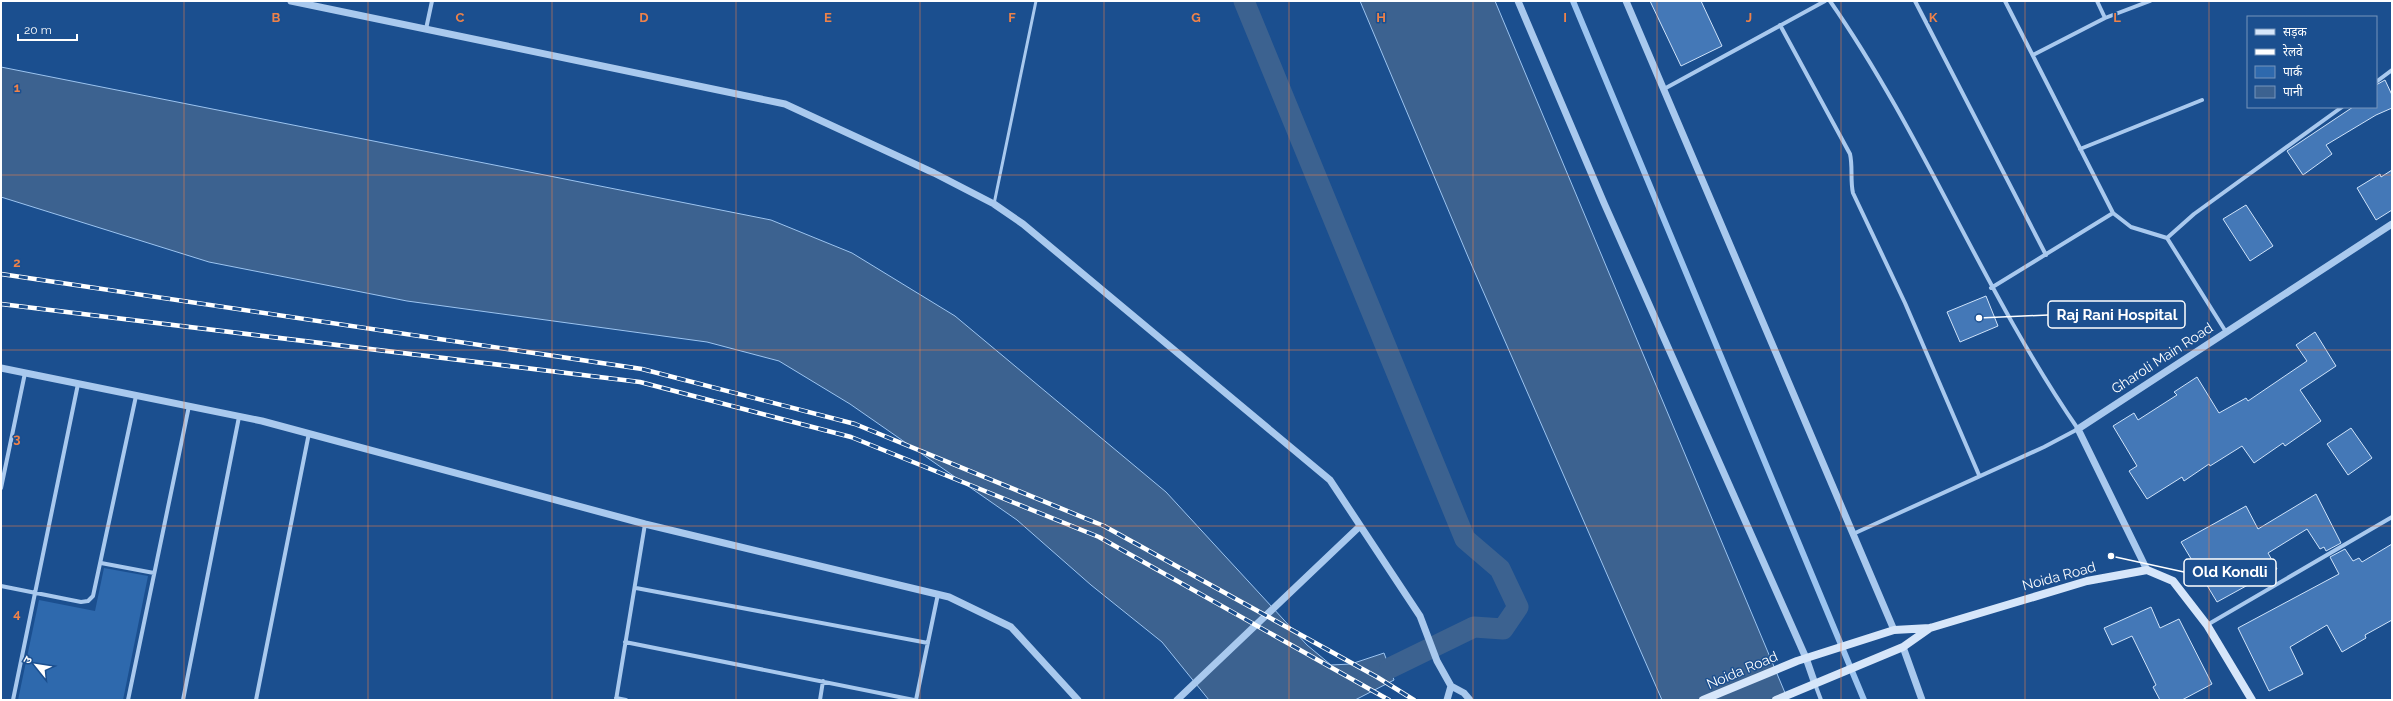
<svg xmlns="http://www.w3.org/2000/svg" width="2393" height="701" font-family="Raleway,'Noto Sans Devanagari',sans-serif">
	<rect width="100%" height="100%" fill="#1b4f8f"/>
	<!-- green -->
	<path fill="#2e69ad" d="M104 568 148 576 123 700H18L39 600 95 611Z"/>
	<!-- water -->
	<path fill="#3c6290" stroke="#9cc4f0" d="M1360 1H1495L1788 700H1662L1469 259Z
		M1 67 771 220 852 253 955 316 1166 492 1307 645 1331 665 1351 664 1384 653 1394 680 1355 700H1209L1162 642 1091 585 1017 520 850 404 779 361 707 342 407 301 209 262 1 197Z"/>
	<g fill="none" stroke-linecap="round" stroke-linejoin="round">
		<!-- stream -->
		<path stroke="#9cc4f0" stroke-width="6" d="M1573 1 1864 700"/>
		<!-- canal -->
		<path stroke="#3c6290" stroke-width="21" d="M1244 1 1465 539 1500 569 1518 607 1503 629 1474 627 1390 668"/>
	</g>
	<!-- building -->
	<path fill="#4478b7" stroke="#cfe3fa" d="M1650 1H1701L1722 46 1681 66Z
		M2385 80 2392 95V108L2376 115 2326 145 2332 154 2303 175 2287 151 2353 107H2376V85Z
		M2392 170V210L2376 220 2357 188 2380 174 2381 177Z
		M2246 205 2273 246 2250 261 2223 219Z
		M1986 296 1998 326 1960 342 1947 312Z
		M2315 332 2336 366 2300 390 2321 421 2285 446 2283 443 2254 463 2242 446 2210 466 2209 464 2184 481 2182 477 2147 499 2129 471 2137 466 2113 426 2134 413 2138 420 2177 395 2174 392 2197 377 2219 413 2246 398 2248 401 2307 361 2296 345Z
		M2351 428 2372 458 2348 475 2327 444Z
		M2316 494 2341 543 2326 551 2324 547 2320 549 2307 529 2268 553 2277 569 2217 602 2181 542 2246 506 2258 529Z
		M2392 544V620L2365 635 2366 638 2342 652 2327 625 2290 647 2303 674 2269 691 2238 628 2339 574 2330 557 2345 549 2353 561 2359 558 2362 562Z
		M2151 607 2160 628 2179 619 2212 684 2182 700H2160L2153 687 2156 685 2132 636 2112 645 2104 628Z"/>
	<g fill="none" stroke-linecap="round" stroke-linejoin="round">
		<!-- service -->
		<path stroke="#a9c9ee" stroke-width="3" d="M994 204 1036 1"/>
		<!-- minor -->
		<path stroke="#a9c9ee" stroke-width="4" d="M1830 1C1924 136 1984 293 2078 429L2044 447 1853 534
			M1915 1 2046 255
			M2005 1 2113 213 2131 227 2167 238
			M2097 1 2105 18
			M1780 25 1850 154C1853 167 1850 180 1853 193L1905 303 1979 475
			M426 29 432 1
			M2033 55 2105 18 2150 1
			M2376 82 2392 70
			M1664 89 1825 1
			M2080 149 2202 100
			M1991 288 2113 213
			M2226 332 2167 238 2194 214 2342 107
			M1 488 25 373
			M101 563 154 573
			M1 586 81 602 88 601 93 596 136 396
			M636 588 928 643
			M2207 625 2392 517
			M625 642 914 700
			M1815 684 1821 700
			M616 698 626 700
			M13 700 78 384
			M128 700 189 406
			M183 700 239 417
			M256 700 309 433
			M616 700 645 524
			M820 700 823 681
			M916 700 938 594"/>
		<!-- tertiary -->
		<path stroke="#a9c9ee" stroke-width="7" d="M291 1 785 104 934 173 994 204 1023 224 1330 480 1420 616 1437 661 1451 686 1464 693 1470 700
			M1518 1 1604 203 1806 658 1815 684
			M1626 1 1894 630
			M1 368 262 421 645 524 949 597 1011 627 1078 700
			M2147 570 2078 429 2392 224
			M1903 647 1922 700
			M1177 700 1360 526
			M1447 700 1451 686"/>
		<!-- secondary -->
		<path stroke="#d6e6fa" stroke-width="8" d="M1703 700 1797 661 1894 630 1930 628 2087 581 2147 570 2173 581 2207 625 2252 700
			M1776 700 1903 647 1930 628"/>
		<defs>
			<path id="rail" d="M1 274 642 369 855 424 1104 526 1377 677 1414 700
				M1 304 640 382 851 437 1099 537 1389 700"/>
		</defs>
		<!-- rail casing -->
		<use href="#rail" stroke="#fff" stroke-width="4.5"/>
		<!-- rail -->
		<use href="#rail" stroke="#1b4f8f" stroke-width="3" stroke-dasharray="9" stroke-linecap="butt"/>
	</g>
	<!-- grid -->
	<path fill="none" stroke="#ee8249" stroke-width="1" stroke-opacity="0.55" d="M184 1V700M368 1V700M552 1V700M736 1V700M920 1V700M1104 1V700M1289 1V700M1473 1V700M1657 1V700M1841 1V700M2025 1V700M2209 1V700M1 175H2392M1 350H2392M1 526H2392"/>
	<g text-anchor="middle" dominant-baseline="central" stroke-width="3" stroke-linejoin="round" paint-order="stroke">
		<!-- street labels -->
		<g font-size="14" fill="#fff" stroke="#1b4f8f">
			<text transform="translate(2162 358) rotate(-33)">Gharoli Main Road</text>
			<text transform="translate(2059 576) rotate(-15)">Noida Road</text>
			<text transform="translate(1742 670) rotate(-23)">Noida Road</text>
		</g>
	</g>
	<g font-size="13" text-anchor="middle" font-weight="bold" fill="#ee8249" stroke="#1b4f8f" stroke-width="3" stroke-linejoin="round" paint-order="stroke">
		<text x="276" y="22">B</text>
		<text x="460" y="22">C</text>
		<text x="644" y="22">D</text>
		<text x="828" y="22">E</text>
		<text x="1012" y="22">F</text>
		<text x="1196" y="22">G</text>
		<text x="1381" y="22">H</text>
		<text x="1565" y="22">I</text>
		<text x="1749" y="22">J</text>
		<text x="1933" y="22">K</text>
		<text x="2117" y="22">L</text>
		<text x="17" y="92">1</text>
		<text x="17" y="267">2</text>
		<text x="17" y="443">3</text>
		<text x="17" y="618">4</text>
	</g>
	<!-- callouts -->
	<path fill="none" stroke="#fff" stroke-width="1.5" d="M1979 318L2048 315M2111 556L2184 572"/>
	<g fill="#fff" stroke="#1b4f8f" stroke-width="1.5">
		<circle cx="1979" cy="318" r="4"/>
		<circle cx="2111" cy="556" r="4"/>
	</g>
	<g fill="#1b4f8f" stroke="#fff" stroke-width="1.5">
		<rect x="2048" y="301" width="137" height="27" rx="4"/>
		<rect x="2184" y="559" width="92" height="27" rx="4"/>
	</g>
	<g font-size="15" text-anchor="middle" font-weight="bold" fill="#fff">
		<text x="2117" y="320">Raj Rani Hospital</text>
		<text x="2230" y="577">Old Kondli</text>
	</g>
	<!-- border -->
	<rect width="2393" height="701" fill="none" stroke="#ffffff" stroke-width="4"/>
	<!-- legend -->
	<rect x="2247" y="16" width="130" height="92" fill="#1b4f8f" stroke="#7695bc"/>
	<rect x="2255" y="29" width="20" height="6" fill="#d6e6fa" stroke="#7695bc"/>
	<text x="2283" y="36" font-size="12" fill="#ffffff">सड़क</text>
	<rect x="2255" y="49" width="20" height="6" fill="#ffffff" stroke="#7695bc"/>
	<text x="2283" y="56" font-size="12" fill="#ffffff">रेलवे</text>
	<rect x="2255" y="66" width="20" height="12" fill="#2e69ad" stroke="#7695bc"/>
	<text x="2283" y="76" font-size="12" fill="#ffffff">पार्क</text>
	<rect x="2255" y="86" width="20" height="12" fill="#3c6290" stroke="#7695bc"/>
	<text x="2283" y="96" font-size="12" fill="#ffffff">पानी</text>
	<!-- north arrow -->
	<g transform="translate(36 665) rotate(300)" stroke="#1b4f8f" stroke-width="3" paint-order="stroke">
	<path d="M0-3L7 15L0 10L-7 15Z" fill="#ffffff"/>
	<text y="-6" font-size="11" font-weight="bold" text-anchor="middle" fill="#ffffff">उ</text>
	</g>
	<!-- scale -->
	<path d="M18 34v6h59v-6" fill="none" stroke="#ffffff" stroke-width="2"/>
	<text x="24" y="34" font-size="12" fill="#ffffff" stroke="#1b4f8f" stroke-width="3" paint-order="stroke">20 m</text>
</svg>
